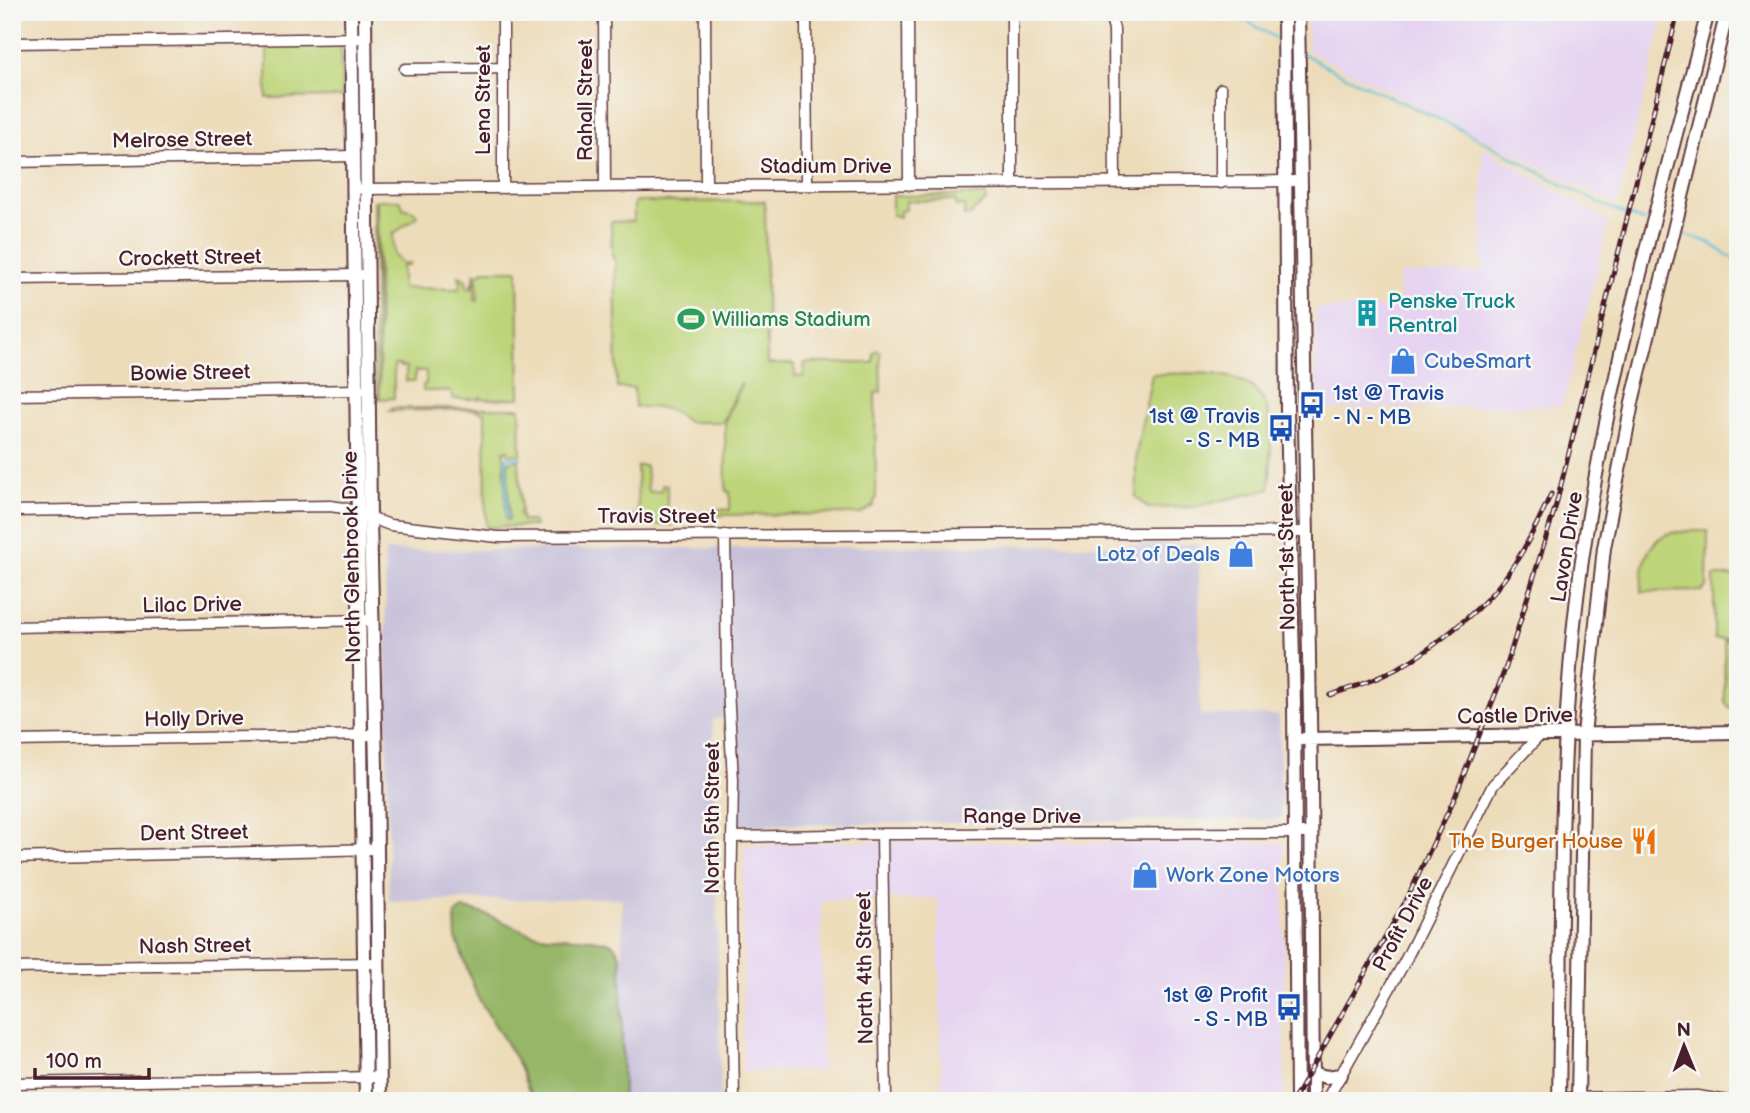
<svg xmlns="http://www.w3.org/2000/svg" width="1750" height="1113" font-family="'Balsamiq Sans',sans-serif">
	<rect width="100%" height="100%" fill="#f6f6f2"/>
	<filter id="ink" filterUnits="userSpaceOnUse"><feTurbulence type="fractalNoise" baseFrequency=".0143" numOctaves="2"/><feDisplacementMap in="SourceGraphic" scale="14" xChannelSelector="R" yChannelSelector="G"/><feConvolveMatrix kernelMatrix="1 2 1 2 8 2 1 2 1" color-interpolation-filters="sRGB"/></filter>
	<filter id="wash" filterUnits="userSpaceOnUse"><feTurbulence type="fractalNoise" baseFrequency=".00686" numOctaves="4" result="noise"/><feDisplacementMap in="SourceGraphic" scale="28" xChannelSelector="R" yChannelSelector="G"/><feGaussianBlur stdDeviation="1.57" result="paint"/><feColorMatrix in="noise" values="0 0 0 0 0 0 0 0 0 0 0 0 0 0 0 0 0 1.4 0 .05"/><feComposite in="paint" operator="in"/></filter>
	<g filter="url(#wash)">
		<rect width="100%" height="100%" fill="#eddcba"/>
		<!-- built -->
		<path fill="#e5d3f1" d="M1307 12H1665L1617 205 1308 51Z
			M1482 147 1609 221 1562 406 1316 409V309L1400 307 1399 274 1483 272Z
			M849 842 1284 843V1096L1281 1101H942L938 898 821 900 822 1070 743 1072 744 846Z"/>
		<!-- industrial -->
		<path fill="#c7c0d9" d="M1199 544 1200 715H1279L1281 819 737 825V719H713L721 1101H623L622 898 389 901 385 551Z"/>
		<!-- green -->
		<path fill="#bdd478" stroke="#847a52" stroke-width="2" d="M341 44 342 97 267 98V45Z
			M986 195V201L973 211 971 216H964V206H956L955 200 906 201V210L900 211V217L892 215V196Z
			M377 200H400L403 208 413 211 418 216 393 234 394 255 402 263H409V266H402V288L459 289 461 283 459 276 466 280 467 287 471 289V284L473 286 475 272V300L478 301 477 274 482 273 483 270H518L520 398 484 399 480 397 479 399H454L450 391H423V385L426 384V371H415V381H406V367H400V365H394V398L380 399Z
			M374 201H375L378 399 374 395Z
			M765 201 767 364H794L795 376 803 377 805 363H873L874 352 878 350 880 352 881 392 875 393 876 497 873 506 860 514 701 515V512H715L716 509 730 510V492L726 491 725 421 742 384H740L723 422H688C668 406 660 407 635 407L634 388H617L615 261 612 255 611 222 634 221V202Z
			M1152 374C1195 374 1265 363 1270 423 1272 445 1270 467 1270 489L1194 507 1148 508 1136 497V454Z
			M393 408H520L521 455 509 454 508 450 504 451 506 520H509L508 462 519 460 521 511 519 515H521L522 521H533L535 526 486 527 485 413 475 409 390 411Z
			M637 466H646L648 492 662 491V485H667V507L663 508V524L673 525H620L622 521 633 520V515H638Z
			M1690 531H1708L1707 586 1702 591 1641 592C1642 572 1644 542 1668 534 1674 532 1683 532 1690 531Z
			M1714 576H1738V639H1714Z
			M1724 640 1738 641V709H1731L1725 702Z"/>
		<!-- forest -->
		<path fill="#96b668" stroke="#706a4a" stroke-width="2" d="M462 909C486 911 507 925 530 933 550 939 599 936 612 944 617 947 619 953 621 958L623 1101H533L516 1059 477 996 456 938 455 915Z"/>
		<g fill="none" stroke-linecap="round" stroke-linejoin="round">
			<!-- stream -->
			<path stroke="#5abed8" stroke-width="2.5" d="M1232 12 1280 41
				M1304 54C1357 85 1414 106 1468 133 1526 163 1582 200 1644 221
				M1682 234 1708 242 1738 262
				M507 517 506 458H521"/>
		</g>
	</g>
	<g filter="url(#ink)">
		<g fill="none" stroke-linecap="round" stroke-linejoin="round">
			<defs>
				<path id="minor" d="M503 12V187
					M604 12 605 186
					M705 12 706 186
					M806 12 807 185
					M908 12 909 185
					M1012 12V184
					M1105 12 1111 18 1114 29 1115 183
					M12 43 365 38
					M405 69 502 68
					M1221 89V183
					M12 162 353 156
					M362 189 1300 181
					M12 279 360 275
					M12 395 360 390
					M12 511 330 506 344 508 390 525 498 537 1306 532
					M725 535 727 671 733 780 731 910 734 1101
					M12 627 373 620
					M12 741 375 735
					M882 834 886 1101
					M734 837 882 834 1311 833
					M12 858 377 849
					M12 968 378 963
					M12 1083 379 1077
					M1559 1098 1697 1096 1729 1101
					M1326 1101 1404 963 1493 785 1540 735"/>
				<path id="major" d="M351 12 366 1101
					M365 12 370 519 376 766 380 1101
					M1284 12 1287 411 1294 704 1297 1101
					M1298 12 1311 774 1313 1101
					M1304 739 1738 732
					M1313 1073 1326 1077 1341 1075
					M1559 1101C1562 942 1558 782 1574 624 1596 417 1656 213 1708 12
					M1578 1101 1584 734 1604 548 1633 398 1727 12"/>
			</defs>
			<!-- minor casing -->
			<use href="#minor" stroke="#623b40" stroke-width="13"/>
			<!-- major casing -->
			<use href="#major" stroke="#623b40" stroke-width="16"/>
			<!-- minor -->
			<use href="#minor" stroke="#fff" stroke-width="10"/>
			<!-- major -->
			<use href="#major" stroke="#fff" stroke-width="12"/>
			<defs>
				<path id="rail" d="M1330 695C1354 687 1378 679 1400 667 1429 651 1463 623 1486 600 1515 571 1534 531 1551 494
					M1293 1101 1407 899 1455 797 1506 667 1556 505 1678 12"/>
			</defs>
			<!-- rail casing -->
			<use href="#rail" stroke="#4a1f2b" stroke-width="5"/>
			<!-- rail -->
			<use href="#rail" stroke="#f6f6f2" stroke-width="2.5" stroke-dasharray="8" stroke-linecap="butt"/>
		</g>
	</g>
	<!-- icons -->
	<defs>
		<symbol id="building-bare" viewBox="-9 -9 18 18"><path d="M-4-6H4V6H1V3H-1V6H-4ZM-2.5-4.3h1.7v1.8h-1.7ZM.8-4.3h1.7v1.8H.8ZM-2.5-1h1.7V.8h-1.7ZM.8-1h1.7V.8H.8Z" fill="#0f9aa8" stroke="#f6f6f2" stroke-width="2.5" paint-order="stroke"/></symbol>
		<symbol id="stadium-bare" viewBox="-9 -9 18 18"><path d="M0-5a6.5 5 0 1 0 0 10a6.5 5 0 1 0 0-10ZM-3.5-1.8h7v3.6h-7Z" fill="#2e9e5b" stroke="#f6f6f2" stroke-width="2.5" paint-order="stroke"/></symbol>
		<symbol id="shop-bare" viewBox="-9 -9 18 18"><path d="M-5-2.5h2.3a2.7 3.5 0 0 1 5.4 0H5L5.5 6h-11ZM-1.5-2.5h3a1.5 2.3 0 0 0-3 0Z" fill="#3f7fe0" stroke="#f6f6f2" stroke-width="2.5" paint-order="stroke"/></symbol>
		<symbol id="bus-bare" viewBox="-9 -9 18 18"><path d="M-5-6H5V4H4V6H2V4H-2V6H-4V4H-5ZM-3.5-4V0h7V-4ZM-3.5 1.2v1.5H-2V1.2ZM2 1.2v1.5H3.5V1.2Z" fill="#1a4fb4" stroke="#f6f6f2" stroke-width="2.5" paint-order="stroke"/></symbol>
		<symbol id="restaurant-bare" viewBox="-9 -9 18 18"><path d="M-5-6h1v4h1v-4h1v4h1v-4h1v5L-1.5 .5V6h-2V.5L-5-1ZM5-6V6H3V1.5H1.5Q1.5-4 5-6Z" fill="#e8710a" stroke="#f6f6f2" stroke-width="2.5" paint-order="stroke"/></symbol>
	</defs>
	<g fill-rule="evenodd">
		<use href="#building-bare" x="1348" y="294" width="38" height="38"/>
		<use href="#stadium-bare" x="672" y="300" width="38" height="38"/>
		<use href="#shop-bare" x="1384" y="342" width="38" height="38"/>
		<use href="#bus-bare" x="1293" y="386" width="38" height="38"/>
		<use href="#bus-bare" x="1262" y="409" width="38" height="38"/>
		<use href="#shop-bare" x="1222" y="535" width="38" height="38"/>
		<use href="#restaurant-bare" x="1625" y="822" width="38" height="38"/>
		<use href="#shop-bare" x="1126" y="856" width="38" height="38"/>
		<use href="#bus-bare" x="1270" y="988" width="38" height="38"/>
	</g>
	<g text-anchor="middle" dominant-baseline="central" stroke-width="5" stroke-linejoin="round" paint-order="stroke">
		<!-- street labels -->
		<g font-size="21" fill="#4a1f2b" stroke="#f6f6f2">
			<text transform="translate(483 100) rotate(-90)">Lena Street</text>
			<text transform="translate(585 100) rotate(-90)">Rahall Street</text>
			<text transform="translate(182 140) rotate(-1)">Melrose Street</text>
			<text x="826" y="166">Stadium Drive</text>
			<text transform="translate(190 258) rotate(-1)">Crockett Street</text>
			<text transform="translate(190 373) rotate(-1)">Bowie Street</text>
			<text x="657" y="516">Travis Street</text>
			<text transform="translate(1567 547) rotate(-81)">Lavon Drive</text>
			<text transform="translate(352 557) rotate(-91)">North Glenbrook Drive</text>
			<text transform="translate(1287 557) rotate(-91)">North 1st Street</text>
			<text transform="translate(192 605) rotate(-1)">Lilac Drive</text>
			<text transform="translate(1515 716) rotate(-1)">Castle Drive</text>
			<text transform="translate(194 719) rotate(-1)">Holly Drive</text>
			<text x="1022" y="816">Range Drive</text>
			<text transform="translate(712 818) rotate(-90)">North 5th Street</text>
			<text transform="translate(194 833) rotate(-1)">Dent Street</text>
			<text transform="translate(1403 924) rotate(-62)">Profit Drive</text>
			<text transform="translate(195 946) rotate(-1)">Nash Street</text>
			<text transform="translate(865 968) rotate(-91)">North 4th Street</text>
		</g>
		<!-- culture labels -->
		<g font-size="21" fill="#0d838f" stroke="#f6f6f2" text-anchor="start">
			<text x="1388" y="301">Penske Truck<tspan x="1388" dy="24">Rentral</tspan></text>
		</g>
		<!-- leisure labels -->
		<g font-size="21" fill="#27864d" stroke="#f6f6f2" text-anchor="start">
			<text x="712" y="319">Williams Stadium</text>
		</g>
		<!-- shop labels -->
		<g font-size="21" fill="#366cbe" stroke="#f6f6f2" text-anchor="start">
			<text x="1424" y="361">CubeSmart</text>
			<text x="1220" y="554" text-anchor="end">Lotz of Deals</text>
			<text x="1166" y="875">Work Zone Motors</text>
		</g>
		<!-- transit labels -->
		<g font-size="21" fill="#164399" stroke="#f6f6f2" text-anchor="end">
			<text x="1333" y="393" text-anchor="start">1st @ Travis<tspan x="1333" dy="24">- N - MB</tspan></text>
			<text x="1260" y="416">1st @ Travis<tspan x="1260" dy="24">- S - MB</tspan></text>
			<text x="1268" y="995">1st @ Profit<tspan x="1268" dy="24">- S - MB</tspan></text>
		</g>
		<!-- food labels -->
		<g font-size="21" fill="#c56008" stroke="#f6f6f2" text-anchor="end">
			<text x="1623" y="841">The Burger House</text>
		</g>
	</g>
	<!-- margin -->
	<rect width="1750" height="1113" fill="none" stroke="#f6f6f2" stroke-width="42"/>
	<!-- north arrow -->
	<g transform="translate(1684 1046) rotate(359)" stroke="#f6f6f2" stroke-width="5" paint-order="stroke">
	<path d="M0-5L12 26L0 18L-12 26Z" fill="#4a1f2b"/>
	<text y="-10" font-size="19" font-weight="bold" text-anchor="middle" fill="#4a1f2b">N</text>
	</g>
	<!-- scale -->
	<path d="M35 1068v10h114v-10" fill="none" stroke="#4a1f2b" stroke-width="3.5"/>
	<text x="46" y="1068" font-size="21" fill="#4a1f2b" stroke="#f6f6f2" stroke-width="5" paint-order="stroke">100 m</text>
</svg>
